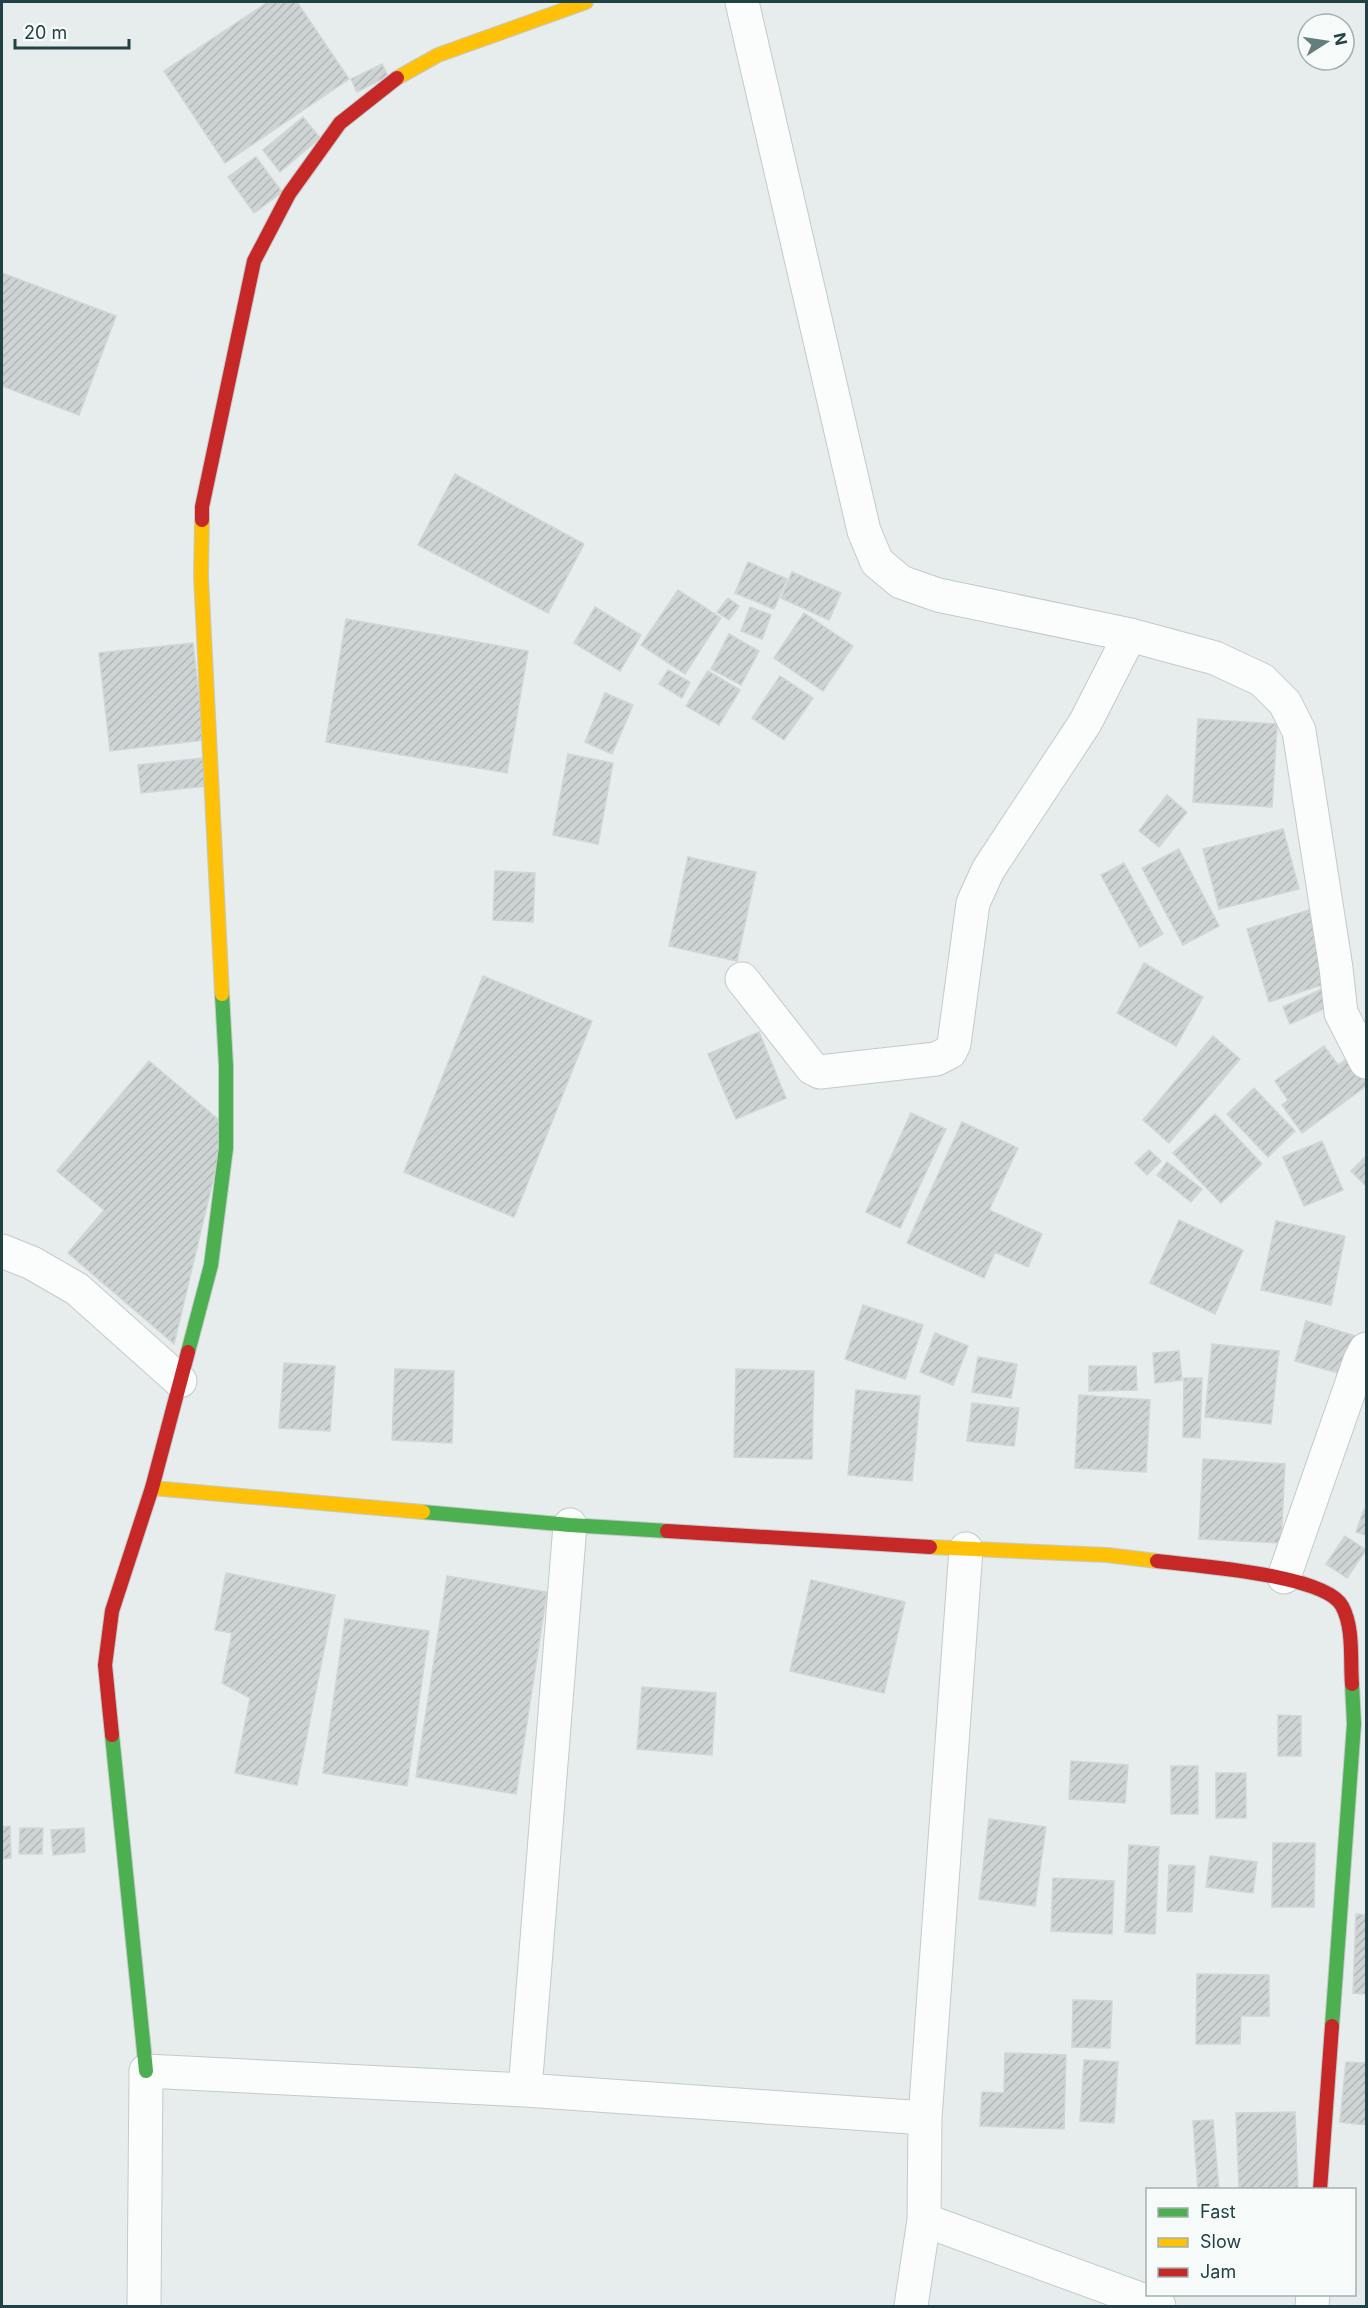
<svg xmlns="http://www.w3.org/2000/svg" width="1368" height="2308" font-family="Inter,sans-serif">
	<defs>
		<pattern id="building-hatch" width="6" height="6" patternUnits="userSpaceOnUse" patternTransform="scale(1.5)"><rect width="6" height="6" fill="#ced4d4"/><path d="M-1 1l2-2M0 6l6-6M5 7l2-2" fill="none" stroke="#b1b7b7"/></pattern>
	</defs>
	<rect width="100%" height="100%" fill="#e7edec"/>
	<!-- building -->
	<path fill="url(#building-hatch)" stroke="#cfd6d5" stroke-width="1.5" d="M268 2H297L349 79 225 163 164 71Z
		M382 64 388 76 357 92 351 79Z
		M303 117 320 138 280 172 263 150Z
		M256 157 282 192 254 213 228 177Z
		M2 273 116 316 79 415 2 386Z
		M455 474 584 544 548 613 418 545Z
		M748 562 787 579 774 609 735 593Z
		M792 572 841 593 829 620 781 598Z
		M678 590 721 618 685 674 641 645Z
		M728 598 739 606 729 620 717 612Z
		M595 607 641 635 620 671 574 643Z
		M750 607 771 615 762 639 741 631Z
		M804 613 853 646 823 691 774 658Z
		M346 619 528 651 507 773 326 742Z
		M729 634 759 651 741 685 711 669Z
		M193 643 204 740 110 751 99 653Z
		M668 670 690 682 682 698 659 684Z
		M708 671 740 690 719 725 686 706Z
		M780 676 813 698 784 740 752 718Z
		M605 693 633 705 612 754 585 742Z
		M1198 719 1277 724 1272 807 1193 802Z
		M568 754 613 763 598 844 553 835Z
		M203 758 206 786 141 793 138 765Z
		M1167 795 1187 812 1159 847 1139 831Z
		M1283 829 1299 889 1219 909 1203 849Z
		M1179 849 1219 926 1183 945 1142 868Z
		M688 857 756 872 737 961 669 946Z
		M1124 863 1163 934 1140 947 1101 875Z
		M495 871 535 873 533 922 493 920Z
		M1309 910 1331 982 1269 1002 1247 929Z
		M1144 963 1203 997 1176 1046 1117 1013Z
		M483 976 592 1021 514 1217 404 1172Z
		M1324 988 1332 1005 1290 1024 1283 1007Z
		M759 1032 786 1098 736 1119 708 1054Z
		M1213 1036 1240 1059 1169 1143 1143 1120Z
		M1324 1046 1338 1065 1352 1055 1366 1075V1086L1302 1133 1282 1105 1288 1100 1275 1081Z
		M149 1061 226 1126 174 1344 68 1253 104 1210 57 1171Z
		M1254 1088 1295 1131 1268 1157 1227 1114Z
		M911 1113 946 1129 900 1228 866 1212Z
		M1215 1114 1262 1164 1221 1203 1173 1153Z
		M962 1122 1018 1148 989 1210 1042 1234 1028 1267 995 1252 984 1278 907 1243Z
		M1322 1141 1343 1190 1304 1206 1283 1157Z
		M1149 1150 1161 1161 1147 1175 1135 1163Z
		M1366 1156V1186L1351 1171Z
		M1167 1162 1202 1189 1191 1202 1157 1175Z
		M1179 1220 1243 1250 1215 1314 1150 1283Z
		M1276 1221 1345 1236 1331 1305 1261 1290Z
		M863 1305 923 1325 905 1379 845 1359Z
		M1306 1321 1356 1336 1346 1375 1295 1361Z
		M935 1333 968 1346 953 1385 920 1372Z
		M1212 1344 1279 1351 1271 1424 1205 1417Z
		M1179 1351 1182 1380 1155 1383 1153 1353Z
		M978 1357 1017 1364 1011 1398 972 1392Z
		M284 1363 335 1366 330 1431 279 1428Z
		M1089 1366H1136L1137 1390 1089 1391Z
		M395 1369 454 1371 452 1443 392 1440Z
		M736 1369 814 1371 812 1459 734 1457Z
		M1184 1378H1202L1200 1438 1183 1437Z
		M856 1390 920 1396 912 1481 848 1475Z
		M1079 1395 1150 1400 1146 1472 1075 1468Z
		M972 1403 1019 1408 1014 1446 967 1441Z
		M1203 1459 1285 1464 1281 1543 1199 1539Z
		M1364 1509 1366 1510V1535L1356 1532Z
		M1345 1536 1366 1550 1347 1578 1326 1564Z
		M226 1573 335 1595 297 1785 235 1773 250 1698 222 1683 232 1633 215 1630Z
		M447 1576 547 1592 516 1794 416 1777Z
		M811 1580 905 1602 884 1693 790 1671Z
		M345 1619 429 1631 407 1786 323 1773Z
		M642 1687 716 1693 712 1755 637 1749Z
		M1278 1715 1301 1716V1756H1278Z
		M1071 1761 1128 1765 1125 1803 1069 1799Z
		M1171 1766H1198V1814H1171Z
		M1216 1773H1246V1818H1216Z
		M989 1819 1046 1827 1035 1906 979 1899Z
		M10 1826 11 1858 2 1859V1827Z
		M20 1828H43L42 1854H19Z
		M84 1828 85 1852 53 1855 51 1830Z
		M1273 1843H1315L1314 1907H1272Z
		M1129 1845 1159 1847 1155 1934 1125 1932Z
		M1210 1856 1257 1862 1253 1893 1206 1887Z
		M1169 1865 1195 1866 1192 1912 1167 1911Z
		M1053 1878 1114 1881 1112 1934 1051 1931Z
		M1356 1914 1366 1915V1994L1353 1993Z
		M1197 1974 1269 1975V2016H1241L1240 2044H1196Z
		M1073 2000 1112 2001 1110 2048 1072 2047Z
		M1005 2053 1066 2055 1064 2129 980 2126 982 2092 1004 2093Z
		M1084 2060 1118 2062 1114 2123 1080 2121Z
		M1346 2062 1366 2063V2125L1340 2122Z
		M1295 2112 1298 2190H1239L1236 2113Z
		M1213 2120 1219 2190H1198L1193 2121Z"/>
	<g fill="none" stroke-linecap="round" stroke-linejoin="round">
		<defs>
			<path id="street" d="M742 2 864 531 877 562 901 582 938 595 1130 635 1215 658 1262 680 1285 703 1299 731 1336 968 1341 1013 1366 1062
				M742 979 812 1068 820 1072 936 1059 950 1052 954 1044 973 903 988 870 1085 723 1130 635
				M2 1251 32 1263 77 1289 180 1381
				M1284 1577 1360 1360 1366 1349
				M525 2090 570 1525
				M924 2220 1159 2306
				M144 2306 146 2071 525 2090 925 2118
				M911 2306 924 2220 925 2118 966 1549
				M1312 2306 1313 2294"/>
			<path id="fast" d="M188 1352 211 1265 226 1148V1066L222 994
				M423 1512 570 1525 667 1531
				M112 1735 146 2071
				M1332 2026 1354 1724 1352 1684"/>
			<path id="slow" d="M397 78 438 55 586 2
				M202 520 201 576 222 994
				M152 1488 423 1512
				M930 1547 1107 1555 1157 1561"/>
			<path id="jam" d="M202 520V507L254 261 289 194 340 123 397 78
				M667 1531 930 1547
				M1157 1561C1194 1566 1325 1574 1342 1606 1354 1628 1350 1659 1352 1684
				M112 1735 105 1665 112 1611 152 1488 188 1352
				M1320 2190 1332 2026"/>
		</defs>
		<!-- street casing -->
		<use href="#street" stroke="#c4cac9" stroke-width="35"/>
		<!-- fast casing -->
		<use href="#fast" stroke="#c2cbca" stroke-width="16"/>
		<!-- slow casing -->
		<use href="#slow" stroke="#c2cbca" stroke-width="16"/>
		<!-- jam casing -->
		<use href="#jam" stroke="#c2cbca" stroke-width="16"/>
		<!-- street -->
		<use href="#street" stroke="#fbfcfc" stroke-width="33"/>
		<!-- fast -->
		<use href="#fast" stroke="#4caf50" stroke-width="14"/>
		<!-- slow -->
		<use href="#slow" stroke="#ffc107" stroke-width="14"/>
		<!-- jam -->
		<use href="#jam" stroke="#c62828" stroke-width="14"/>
	</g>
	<!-- border -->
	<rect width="1368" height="2308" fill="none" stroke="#214144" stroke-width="6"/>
	<!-- legend -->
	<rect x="1146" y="2188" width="210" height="108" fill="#f6fbfa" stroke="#a1b1b1" stroke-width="1.5"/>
	<rect x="1158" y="2208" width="30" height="9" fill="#4caf50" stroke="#a1b1b1" stroke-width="1.5"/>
	<text x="1200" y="2218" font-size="18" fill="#214144">Fast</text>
	<rect x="1158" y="2238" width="30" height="9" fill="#ffc107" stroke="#a1b1b1" stroke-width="1.5"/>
	<text x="1200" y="2248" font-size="18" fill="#214144">Slow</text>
	<rect x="1158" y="2268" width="30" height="9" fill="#c62828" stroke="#a1b1b1" stroke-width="1.5"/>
	<text x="1200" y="2278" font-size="18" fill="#214144">Jam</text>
	<!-- north arrow -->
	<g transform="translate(1326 42) rotate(78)"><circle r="28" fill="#f6fbfa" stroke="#a1b1b1" stroke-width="1.5"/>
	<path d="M0-4.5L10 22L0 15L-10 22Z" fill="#667d7f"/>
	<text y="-9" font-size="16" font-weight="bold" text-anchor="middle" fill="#214144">N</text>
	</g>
	<!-- scale -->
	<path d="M15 39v9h114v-9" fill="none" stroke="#214144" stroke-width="3"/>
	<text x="24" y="39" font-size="18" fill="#214144" stroke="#f6fbfa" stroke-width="4.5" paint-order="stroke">20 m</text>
</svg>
